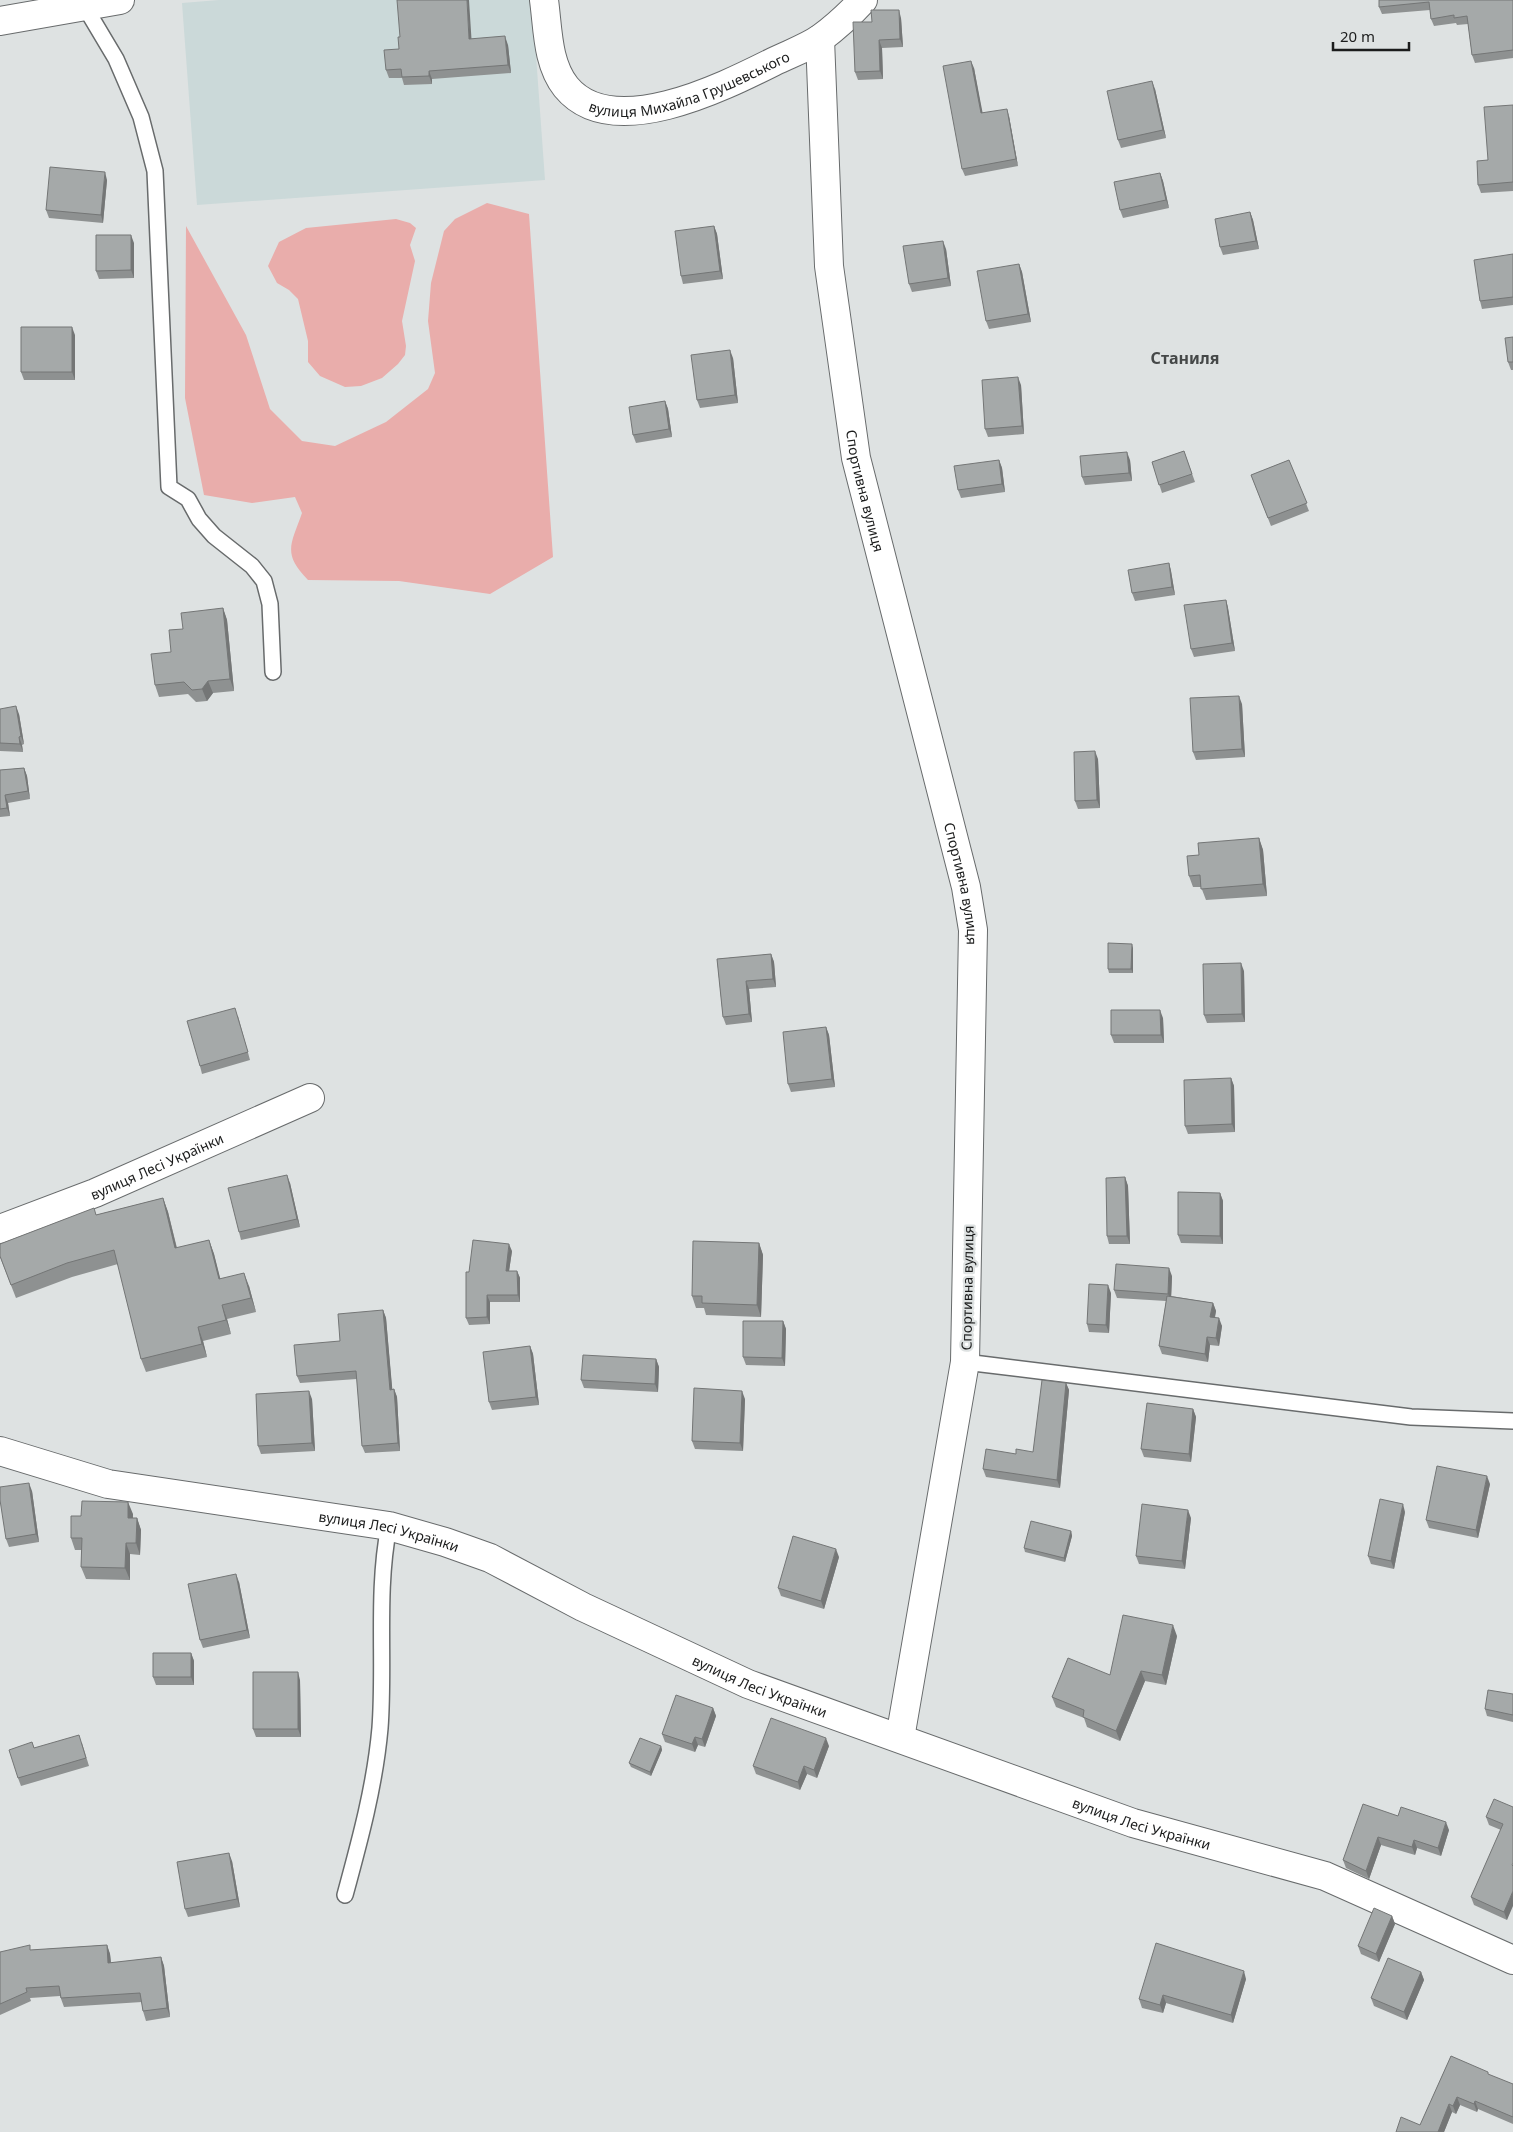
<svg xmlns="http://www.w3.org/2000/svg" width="1513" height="2132" font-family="'Noto Sans',sans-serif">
	<rect width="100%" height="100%" fill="#dee2e2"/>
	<!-- built -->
	<path fill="#cbd9d9" d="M219 0H532L545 180 197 205 182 3Z"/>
	<!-- green -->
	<path fill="#e9adab" d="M487 203 529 214 553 557 490 594 399 581 308 580C282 553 291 545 302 513L295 497 252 503 204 495 185 398 186 226 246 335 270 409 302 441 335 446 386 422 428 389 435 373 428 321 431 283 444 231 455 219Z
		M396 219 410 223 416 228 410 245 415 261 402 321 406 346 405 355 398 364 382 378 361 386 345 387 320 376 308 362V341L298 299 289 290 277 283 268 266 279 242 306 228Z"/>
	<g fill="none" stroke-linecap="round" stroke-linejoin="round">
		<defs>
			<path id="lane" d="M85 7 116 59 141 117 155 171 169 487 188 499 199 519 214 536 252 566 264 581 270 604 273 672
				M965 1362 1411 1417 1513 1421
				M345 1895C360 1840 375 1785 380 1728 385 1661 376 1592 389 1526"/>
			<g id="street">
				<path id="s1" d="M544 0C548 29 547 63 566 87 612 143 723 87 773 62 789 54 807 48 821 38 836 27 850 14 863 0"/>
				<path d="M0 21 120 0"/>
				<path id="s2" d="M820 39 829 266 856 458 966 887 973 930 965 1362 900 1738"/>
				<path id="s3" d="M0 1229 95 1193 310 1098"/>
				<path id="s4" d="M0 1451 108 1484 389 1526 445 1542 490 1558 583 1607 748 1684 1133 1823 1325 1876 1513 1960"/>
			</g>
		</defs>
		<!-- lane casing -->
		<use href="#lane" stroke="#686b6c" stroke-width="18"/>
		<!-- street casing -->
		<use href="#street" stroke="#686b6c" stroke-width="30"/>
		<!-- lane -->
		<use href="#lane" stroke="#fff" stroke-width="15"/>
		<!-- street -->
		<use href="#street" stroke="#fff" stroke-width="28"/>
	</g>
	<!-- wall -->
	<path fill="#8e9191" d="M1379 0H1513V58L1475 63 1472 55 1468 24 1457 25 1456 23 1434 26 1431 19 1430 10 1382 14 1379 7Z
		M901 18 903 47 882 48 883 79 858 80 855 72 872 22Z
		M472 39 508 45 511 73 432 79V84L404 85 402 78H389L386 70 399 49Z
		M974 68 982 113 1009 116 1018 166 965 176 962 169Z
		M1155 89 1166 138 1121 148 1118 140Z
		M1513 105V191L1481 193 1478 185 1488 160Z
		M1160 173 1163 181 1169 208 1123 218 1120 210Z
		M107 180 103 223 49 218 46 210Z
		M1250 212 1253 220 1259 249 1223 255 1220 247Z
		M714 226 717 234 723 279 683 284 681 276Z
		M134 243V278L99 279 96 271Z
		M946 249 951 286 912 292 909 284Z
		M1513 254V305L1482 309 1480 301Z
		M1019 264 1022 272 1031 322 989 329 986 321Z
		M75 335V380H24L21 372Z
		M1513 337V370H1511L1508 362Z
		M733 358 738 403 700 408 697 400Z
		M1021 385 1024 434 988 437 985 429Z
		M665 401 668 409 672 437 636 443 633 435Z
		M1184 451 1195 482 1162 493 1152 462Z
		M999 460 1002 468 1005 492 961 498 958 490Z
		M1130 460 1132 481 1085 485 1082 477Z
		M1289 460 1309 511 1271 526 1251 475Z
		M1169 563 1171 571 1175 595 1135 601 1132 593Z
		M1226 600 1228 608 1235 651 1194 657 1191 649Z
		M223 608 227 620 234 691 213 693 207 701 196 702 188 694 159 697 155 685 183 629Z
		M1242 704 1245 757 1196 760 1193 752Z
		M0 709 19 714 24 744 22 745 23 752 0 751Z
		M1098 759 1100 808 1078 809 1075 801Z
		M24 768 27 776 30 799 8 803 10 816 0 817V770Z
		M1259 838 1263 850 1267 896 1206 900 1201 887H1193L1189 876 1199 855Z
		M1133 948V973H1109L1108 969Z
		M771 954 774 962 776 987 749 989 752 1022 726 1025 723 1017 717 959Z
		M1244 971 1245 1022 1207 1023 1204 1015Z
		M238 1016 250 1060 202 1074 200 1066Z
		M1163 1018 1164 1043H1114L1111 1035Z
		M826 1027 829 1035 835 1087 791 1092 788 1084Z
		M1231 1078 1234 1086 1235 1132 1188 1134 1185 1126Z
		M1125 1177 1128 1186 1130 1244H1109L1107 1236Z
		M290 1183 300 1227 241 1240 239 1232Z
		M1220 1193 1223 1201V1244L1181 1243 1178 1235Z
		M163 1198 168 1212 177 1248 209 1240 214 1254 220 1279 249 1286 256 1312 227 1319 231 1334 203 1341 207 1357 146 1372 141 1359 118 1264 72 1277 16 1298 0 1257 96 1215Z
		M759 1243 763 1255 761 1317 706 1315 704 1308H696L692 1296Z
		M512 1251 509 1271H517L520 1278V1302H490V1324L469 1325 466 1318 469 1272Z
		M1172 1276 1171 1296 1213 1303 1216 1311 1215 1318 1222 1326 1219 1346 1210 1345 1208 1362 1162 1354 1159 1346 1166 1301 1117 1298 1114 1290Z
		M1111 1293 1109 1333 1089 1332 1087 1324Z
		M383 1310 386 1318 392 1389H394L397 1397 400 1451 365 1453 362 1446 357 1379 300 1383 297 1376 340 1341Z
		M783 1321 786 1329 785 1366 746 1365 743 1357Z
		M530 1346 533 1354 539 1405 492 1410 489 1402Z
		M656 1359 659 1367 658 1392 584 1388 581 1380Z
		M1066 1383 1069 1390 1060 1488 986 1477 983 1469 1016 1454 1033 1452Z
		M312 1399 315 1451 261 1454 258 1446Z
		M745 1399 743 1451 695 1449 692 1441Z
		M1193 1409 1196 1417 1191 1462 1144 1457 1141 1449Z
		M1490 1484 1478 1538 1429 1528 1426 1520Z
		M32 1491 39 1542 9 1547 6 1539Z
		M1405 1512 1394 1569 1371 1564 1368 1556Z
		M133 1514V1518H137L141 1530 140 1555 130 1554V1580L86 1579 81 1567 82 1550H75L71 1538Z
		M1191 1518 1185 1569 1139 1564 1136 1556Z
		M1071 1531 1072 1536 1065 1562 1025 1552 1024 1548Z
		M839 1557 824 1609 781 1596 778 1588Z
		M239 1582 250 1638 203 1648 200 1640Z
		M1177 1636 1166 1685 1145 1681 1120 1741 1087 1727 1084 1718 1056 1707 1052 1697 1110 1675Z
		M191 1653 194 1661V1685H156L153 1677Z
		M300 1680 301 1737H256L253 1729Z
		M1513 1694V1722L1487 1716 1485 1709Z
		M713 1708 716 1716 705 1747 698 1745 695 1752 665 1742 662 1734Z
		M32 1742 34 1748 82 1743 89 1766 21 1786 18 1778Z
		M661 1746 662 1750 651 1776 631 1767 629 1763Z
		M829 1746 817 1778 807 1774 800 1790 756 1774 753 1766Z
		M1513 1807 1507 1920 1474 1905 1471 1897 1501 1830 1489 1825 1486 1817Z
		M1398 1816 1449 1830 1441 1856 1417 1848 1415 1855 1381 1845 1369 1879 1346 1868 1343 1860Z
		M232 1861 240 1907 188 1917 185 1909Z
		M1392 1916 1395 1924 1379 1962 1361 1954 1358 1946Z
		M107 1945 110 1954 111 1963 161 1957 164 1966 170 2017 146 2021 143 2011 142 2002 64 2007 60 1996 30 1998 31 2001 0 2015V1952Z
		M1421 1972 1424 1980 1407 2020 1374 2006 1371 1998Z
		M1246 1979 1233 2023 1166 2003 1163 2013 1142 2008 1139 1999Z
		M1451 2056 1489 2075 1513 2084V2124L1478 2109 1477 2112 1460 2105 1456 2114 1452 2112 1444 2132H1396L1420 2125Z"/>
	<!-- shaded-wall -->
	<path fill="#747676" d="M467 0H469L472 47 469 39Z
		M899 10 901 18 903 47 900 39Z
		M505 36 508 45 511 73 508 65Z
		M879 40 882 48 883 79 880 71Z
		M971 61 974 68 984 120 981 113Z
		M429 71 432 79V84L429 76Z
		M1152 81 1155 89 1166 138 1163 130Z
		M1007 109 1009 116 1018 166 1016 159Z
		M105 172 107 180 103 223 101 215Z
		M1160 173 1163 181 1169 208 1166 200Z
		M1250 212 1253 220 1259 249 1256 241Z
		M714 226 717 234 723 279 720 271Z
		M131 235 134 243V278L131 270Z
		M943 241 946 249 951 286 948 278Z
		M1019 264 1022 272 1031 322 1028 314Z
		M72 327 75 335V380L72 372Z
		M730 350 733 358 738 403 735 395Z
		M1018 377 1021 385 1024 434 1022 426Z
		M665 401 668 409 672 437 669 429Z
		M1127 452 1130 460 1132 481 1129 473Z
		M999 460 1002 468 1005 492 1002 484Z
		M1169 563 1171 571 1175 595 1172 587Z
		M1226 600 1228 608 1235 651 1232 643Z
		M223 608 227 620 234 691 230 679Z
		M208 681 213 693 207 701 202 689Z
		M1239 696 1242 704 1245 757 1242 749Z
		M16 706 19 714 24 744 21 736Z
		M19 737 22 745 23 752 20 744Z
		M1095 751 1098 759 1100 808 1097 800Z
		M24 768 27 776 30 799 28 791Z
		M5 795 8 803 10 816 7 808Z
		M1259 838 1263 850 1267 896 1263 884Z
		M1132 944 1133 948V973L1131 969Z
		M771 954 774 962 776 987 773 979Z
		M1241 963 1244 971 1245 1022 1242 1014Z
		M746 981 749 989 752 1022 749 1014Z
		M1160 1010 1163 1018 1164 1043 1161 1035Z
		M826 1027 829 1035 835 1087 832 1079Z
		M1231 1078 1234 1086 1235 1132 1232 1124Z
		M287 1175 290 1183 300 1227 297 1219Z
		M1125 1177 1128 1186 1130 1244 1127 1236Z
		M1220 1193 1223 1201V1244L1220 1236Z
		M163 1198 168 1212 180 1262 175 1248Z
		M209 1240 214 1254 224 1293 219 1279Z
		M759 1243 763 1255 761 1317 757 1305Z
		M509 1244 512 1251 508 1278 506 1271Z
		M1169 1268 1172 1276 1171 1302 1168 1294Z
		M517 1271 520 1278V1302L518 1295Z
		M244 1273 249 1286 256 1312 251 1298Z
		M1108 1285 1111 1293 1109 1333 1106 1325Z
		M487 1295 490 1302V1324L487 1317Z
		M1213 1303 1216 1311 1213 1325 1210 1317Z
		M222 1305 227 1319 231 1334 226 1320Z
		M383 1310 386 1318 393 1397 390 1390Z
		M1219 1318 1222 1326 1219 1346 1216 1338Z
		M783 1321 786 1329 785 1366 782 1358Z
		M198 1327 203 1341 207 1357 202 1344Z
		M1207 1337 1210 1345 1208 1362 1205 1354Z
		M530 1346 533 1354 539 1405 536 1397Z
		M656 1359 659 1367 658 1392 655 1384Z
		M1066 1383 1069 1390 1060 1488 1057 1480Z
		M394 1389 397 1397 400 1451 398 1443Z
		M309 1391 312 1399 315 1451 312 1443Z
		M742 1391 745 1399 743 1451 740 1443Z
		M1193 1409 1196 1417 1191 1462 1189 1454Z
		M1487 1476 1490 1484 1478 1538 1476 1530Z
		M29 1483 32 1491 39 1542 36 1534Z
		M128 1502 133 1514 132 1530 128 1518Z
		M1403 1504 1405 1512 1394 1569 1391 1561Z
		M1188 1510 1191 1518 1185 1569 1182 1561Z
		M137 1518 141 1530 140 1555 136 1543Z
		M1071 1531 1072 1536 1065 1562 1064 1558Z
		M126 1543 130 1554V1580L125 1568Z
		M836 1549 839 1557 824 1609 821 1601Z
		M236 1574 239 1582 250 1638 247 1630Z
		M1173 1625 1177 1636 1166 1685 1162 1675Z
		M191 1653 194 1661V1685L191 1677Z
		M1141 1671 1145 1681 1120 1741 1116 1731Z
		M298 1672 300 1680 301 1737 298 1729Z
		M713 1708 716 1716 705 1747 702 1739Z
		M695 1737 698 1745 695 1752 692 1744Z
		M826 1738 829 1746 817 1778 814 1770Z
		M661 1746 662 1750 651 1776 650 1772Z
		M804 1766 807 1774 800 1790 798 1782Z
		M1446 1822 1449 1830 1441 1856 1438 1848Z
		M1378 1837 1381 1845 1369 1879 1366 1871Z
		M1414 1840 1417 1848 1415 1855 1412 1847Z
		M229 1853 232 1861 240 1907 237 1899Z
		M1513 1891V1906L1507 1920 1504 1912Z
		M1392 1916 1395 1924 1379 1962 1376 1954Z
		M107 1945 110 1954 112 1973 108 1963Z
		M161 1957 164 1966 170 2017 167 2008Z
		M1244 1971 1246 1979 1233 2023 1231 2015Z
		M1421 1972 1424 1980 1407 2020 1404 2012Z
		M1163 1995 1166 2003 1163 2013 1160 2005Z
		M1457 2097 1460 2105 1456 2114 1453 2106Z
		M1475 2101 1478 2109 1477 2112 1474 2104Z
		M1449 2104 1452 2112 1444 2132H1438Z"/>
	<!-- building -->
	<path fill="#a5a9a9" stroke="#747676" d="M397 0H467L469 39 505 36 508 65 429 71V76L402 77 401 69 386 70 384 50 399 49 398 37H400Z
		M1379 0H1513V50L1472 55 1467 16 1454 18V15L1431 19 1429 2 1379 7Z
		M871 10H899L900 39 879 40 880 71 855 72 853 22H872Z
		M971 61 981 113 1007 109 1016 159 962 169 943 66Z
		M1152 81 1163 130 1118 140 1107 91Z
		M1513 105V182L1478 185 1477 161 1488 160 1484 107Z
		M50 167 105 172 101 215 46 210Z
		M1160 173 1166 200 1120 210 1114 182Z
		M1250 212 1256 241 1220 247 1215 219Z
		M714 226 720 271 681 276 675 231Z
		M96 235H131V270L96 271Z
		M943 241 948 278 909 284 903 246Z
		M1513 254V297L1480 301 1474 260Z
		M1019 264 1028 314 986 321 977 271Z
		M21 327H72V372H21Z
		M1513 337V362H1508L1505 338Z
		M730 350 735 395 697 400 691 355Z
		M1018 377 1022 426 985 429 982 380Z
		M665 401 669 429 633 435 629 407Z
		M1184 451 1192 474 1159 485 1152 462Z
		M1127 452 1129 473 1082 477 1080 456Z
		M999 460 1002 484 958 490 954 466Z
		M1289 460 1307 503 1268 518 1251 475Z
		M1169 563 1172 587 1132 593 1128 570Z
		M1226 600 1232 643 1191 649 1184 605Z
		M223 608 230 679 208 681 202 689 192 690 184 682 155 685 151 654 171 652 169 630 183 629 181 613Z
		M1239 696 1242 749 1193 752 1190 698Z
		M16 706 21 736 19 737 20 744 0 743V709Z
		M1095 751 1097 800 1075 801 1074 752Z
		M24 768 28 791 5 795 7 808 0 809V770Z
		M1259 838 1263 884 1201 889 1200 875 1189 876 1187 856 1199 855 1198 843Z
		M1108 943 1132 944 1131 969H1108Z
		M771 954 773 979 746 981 749 1014 723 1017 717 959Z
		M1241 963 1242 1014 1204 1015 1203 964Z
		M235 1008 248 1052 200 1066 187 1021Z
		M1111 1010H1160L1161 1035H1111Z
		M826 1027 832 1079 788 1084 783 1032Z
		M1231 1078 1232 1124 1185 1126 1184 1080Z
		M287 1175 297 1219 239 1232 228 1188Z
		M1125 1177 1127 1236H1107L1106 1178Z
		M1178 1192 1220 1193V1236L1178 1235Z
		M163 1198 175 1248 209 1240 219 1279 244 1273 251 1298 222 1305 226 1320 198 1327 202 1344 141 1359 114 1250 67 1263 11 1285 0 1256V1244L94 1208 96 1215Z
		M473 1240 509 1244 506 1271H517L518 1295H487V1317L466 1318V1272H469Z
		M693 1241 759 1243 757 1305 702 1303V1296H692Z
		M1116 1264 1169 1268 1168 1294 1114 1290Z
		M1089 1284 1108 1285 1106 1325 1087 1324Z
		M1167 1296 1213 1303 1210 1317 1219 1318 1216 1338 1207 1337 1205 1354 1159 1346Z
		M383 1310 390 1390 394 1389 398 1443 362 1446 356 1371 297 1376 294 1345 340 1341 338 1314Z
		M743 1321H783L782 1358 743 1357Z
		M530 1346 536 1397 489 1402 483 1352Z
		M583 1355 656 1359 655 1384 581 1380Z
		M1042 1380 1066 1383 1057 1480 983 1469 986 1449 1016 1454V1449L1033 1452Z
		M694 1388 742 1391 740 1443 692 1441Z
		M309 1391 312 1443 258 1446 256 1394Z
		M1147 1403 1193 1409 1189 1454 1141 1449Z
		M1437 1466 1487 1476 1476 1530 1426 1520Z
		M29 1483 36 1534 6 1539 0 1500V1487Z
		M1380 1499 1403 1504 1391 1561 1368 1556Z
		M82 1501 128 1502V1518H137L136 1543H126L125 1568 81 1567 82 1538H71V1516H81Z
		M1142 1504 1188 1510 1182 1561 1136 1556Z
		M1031 1521 1071 1531 1064 1558 1024 1548Z
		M793 1536 836 1549 821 1601 778 1588Z
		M236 1574 247 1630 200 1640 188 1584Z
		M1123 1615 1173 1625 1162 1675 1141 1671 1116 1731 1083 1717 1084 1710 1052 1697 1068 1658 1110 1675Z
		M153 1653H191V1677H153Z
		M253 1672H298V1729H253Z
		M1488 1690 1513 1694V1715L1485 1709Z
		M676 1695 713 1708 702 1739 695 1737 692 1744 662 1734Z
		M771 1718 826 1738 814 1770 804 1766 798 1782 753 1766Z
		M79 1735 86 1758 18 1778 9 1750 32 1742 34 1748Z
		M640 1738 661 1746 650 1772 629 1763Z
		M1494 1799 1513 1807V1863L1512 1865 1513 1866V1891L1504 1912 1471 1897 1503 1824 1486 1817Z
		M1363 1804 1398 1816 1401 1807 1446 1822 1438 1848 1414 1840 1412 1847 1378 1837 1366 1871 1343 1860Z
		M229 1853 237 1899 185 1909 177 1862Z
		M1374 1908 1392 1916 1376 1954 1358 1946Z
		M1156 1943 1244 1971 1231 2015 1163 1995 1160 2005 1139 1999Z
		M30 1945V1950L107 1945 108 1963 161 1957 167 2008 143 2011 140 1993 61 1998 59 1986 26 1988 27 1992 0 2004V1952Z
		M1388 1958 1421 1972 1404 2012 1371 1998Z
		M1451 2056 1488 2072V2074L1513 2084V2117L1475 2101 1474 2104 1457 2097 1453 2106 1449 2104 1438 2132H1396L1401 2117 1420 2125Z"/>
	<g text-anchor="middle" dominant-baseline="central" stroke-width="4.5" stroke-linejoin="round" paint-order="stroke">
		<!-- street labels -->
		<g font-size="14" fill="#1b1c1c" stroke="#dee2e2">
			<text stroke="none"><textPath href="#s1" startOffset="226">вулиця Михайла Грушевського</textPath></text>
			<text stroke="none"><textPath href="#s2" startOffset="455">Спортивна вулиця</textPath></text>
			<text stroke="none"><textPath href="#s2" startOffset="860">Спортивна вулиця</textPath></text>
			<text stroke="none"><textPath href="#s3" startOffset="169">вулиця Лесі Українки</textPath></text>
			<text transform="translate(967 1288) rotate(-89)">Спортивна вулиця</text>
			<text stroke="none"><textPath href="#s4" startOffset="398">вулиця Лесі Українки</textPath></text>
			<text stroke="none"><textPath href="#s4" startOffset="802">вулиця Лесі Українки</textPath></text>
			<text stroke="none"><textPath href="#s4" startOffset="1208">вулиця Лесі Українки</textPath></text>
		</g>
		<!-- quarter labels -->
		<g font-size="16" font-weight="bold" fill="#454848" stroke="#dee2e2">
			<text x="1185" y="358">Станиля</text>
		</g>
	</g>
	<!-- scale -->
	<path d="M1333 42v8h76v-8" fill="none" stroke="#1b1c1c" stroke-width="2.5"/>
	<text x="1340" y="42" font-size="15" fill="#1b1c1c" stroke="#dee2e2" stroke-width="4" paint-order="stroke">20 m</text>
</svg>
